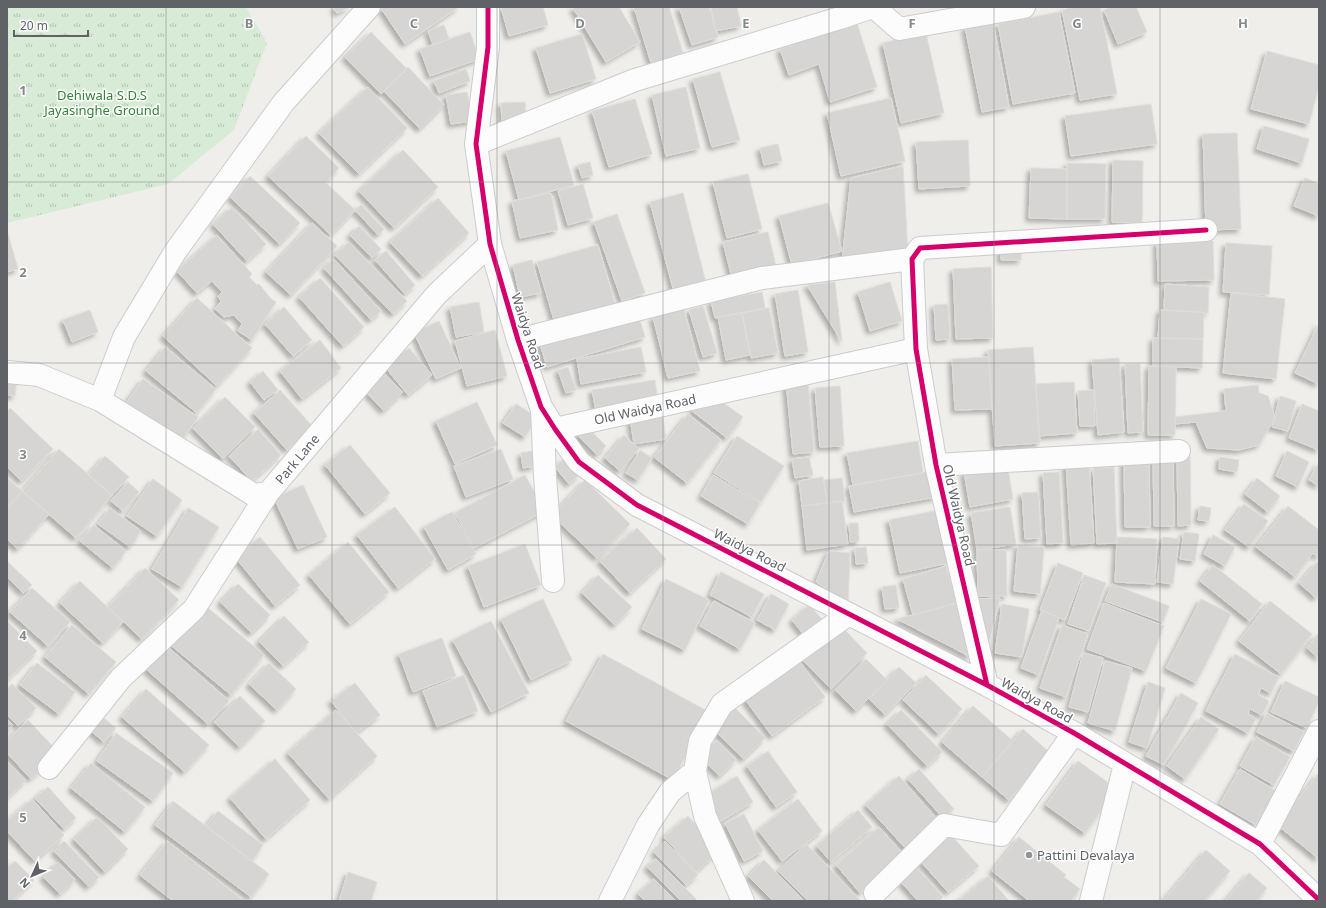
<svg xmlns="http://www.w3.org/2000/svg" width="1326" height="908" font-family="'Noto Sans',sans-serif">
	<defs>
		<pattern id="park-tufts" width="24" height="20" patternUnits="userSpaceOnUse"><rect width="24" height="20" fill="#d8ebd6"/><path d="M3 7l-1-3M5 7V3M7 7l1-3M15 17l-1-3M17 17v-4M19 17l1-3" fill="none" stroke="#b2c2b1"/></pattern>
		<filter id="shadow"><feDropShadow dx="-3.5" dy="3.5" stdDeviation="2" flood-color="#0004"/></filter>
	</defs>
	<rect width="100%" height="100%" fill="#efeeea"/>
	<!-- park -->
	<path fill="url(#park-tufts)" d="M7 7H246L267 43 234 130 168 184 7 223Z"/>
	<!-- building -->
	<path fill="#d6d5d3" stroke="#deddd9" filter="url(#shadow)" d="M334 7H350L337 13Z
		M383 7H459L405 44 381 8Z
		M501 7H543L548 25 509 36Z
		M576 7H619L640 42 606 62 573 8Z
		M634 7H669L683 53 651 63Z
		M679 7H709L718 37 692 45Z
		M711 7H737L741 26 716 31Z
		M1076 7H1100L1117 94 1080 100 1062 10Z
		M1112 7H1136L1147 32 1118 44 1104 10Z
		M1059 12 1075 93 1013 104 998 24Z
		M993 22 1009 107 982 112 965 27Z
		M857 23 877 87 830 102 819 64 789 75 780 49Z
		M444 25 449 39 433 45 428 31Z
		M371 32 407 69 381 94 345 57Z
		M470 32 479 59 430 76 420 49Z
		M926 33 944 113 901 123 883 43Z
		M582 34 596 79 550 93 536 48Z
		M1267 51 1319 65V86L1309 124 1251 109Z
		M408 67 444 105 420 129 384 91Z
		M466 69 470 81 439 93 434 81Z
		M720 72 740 140 712 147 693 79Z
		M368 87 407 128 359 174 319 133Z
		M686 87 700 148 666 156 652 95Z
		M467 92 473 121 451 124 446 95Z
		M891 98 905 161 841 176 827 113Z
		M635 99 652 154 609 167 592 111Z
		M525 102 526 122 502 123 501 103Z
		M1151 104 1157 144 1071 156 1065 116Z
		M1264 126 1309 139 1302 163 1257 149Z
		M1237 133 1241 229 1206 230 1203 134Z
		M306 136 339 168 326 183 355 210 331 235 268 176Z
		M560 137 574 185 519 200 506 151Z
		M968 140 970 186 919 189 916 142Z
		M778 144 782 161 764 165 760 148Z
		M403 150 438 187 394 228 359 191Z
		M1113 160 1143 161 1142 223 1112 222Z
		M590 162 593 175 582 178 578 165Z
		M1067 163 1106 164 1105 219H1067Z
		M903 166 908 253 842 261 851 178Z
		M1031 168 1067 169V219L1029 218Z
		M748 174 762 229 727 238 713 182Z
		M250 176 300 223 280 244 230 197Z
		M1305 178 1319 184V216L1294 206Z
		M583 184 593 218 568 225 558 191Z
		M551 193 558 230 520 238 512 201Z
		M683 193 707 287 675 296 650 202Z
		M438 198 469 233 422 276 390 242Z
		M828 203 842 251 792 265 779 216Z
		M361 205 384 229 378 235 355 210Z
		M232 207 266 244 247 261 213 224Z
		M617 214 645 293 622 301 594 222Z
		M312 223 337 246 291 295 266 272Z
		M359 226 381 249 372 258 350 235Z
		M7 230 18 269 7 272Z
		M768 232 777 271 733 282 723 242Z
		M217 235 252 274 249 277 257 285 259 284 271 299 276 302 252 340 238 331 242 324 234 315 224 317 215 309 221 301 218 296 222 292 212 281 197 293 177 271Z
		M1213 241 1214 280 1158 281 1157 242Z
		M349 242 407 301 393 314 335 255Z
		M1226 243 1272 246 1269 295 1223 292Z
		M598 245 617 311 556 327 537 262Z
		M1001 246 1021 247V260H1001Z
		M386 251 415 285 405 294 375 260Z
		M334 259 381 311 371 320 324 268Z
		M532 260 541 293 520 297 513 265Z
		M991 267 993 338 956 339 953 269Z
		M320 278 364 327 343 346 299 297Z
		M835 282 842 342 807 285Z
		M890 282 902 321 870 331 858 292Z
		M1165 284 1209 287 1208 313 1164 310Z
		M798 290 808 352 785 356 775 294Z
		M762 292 765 308 715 318 711 301Z
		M1231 293 1285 299 1276 379 1223 373Z
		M197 298 252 348 217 386 163 336Z
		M479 302 484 332 456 337 450 307Z
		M948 304 950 339 936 340 934 305Z
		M703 306 717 353 703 357 689 310Z
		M284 307 312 340 293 356 265 324Z
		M769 308 778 353 751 358 742 313Z
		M684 309 700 371 668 378 653 317Z
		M90 310 98 332 72 342 63 320Z
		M1160 310 1204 312 1203 339 1158 338Z
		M637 311 645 337 547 367 539 341Z
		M742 313 750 355 726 360 718 317Z
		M439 321 461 368 436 379 414 333Z
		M1319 323V384L1295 373Z
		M495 330 507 376 467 386 455 341Z
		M1153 338 1203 339 1202 368 1153 366Z
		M320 340 341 368 302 399 280 371Z
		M165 347 216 389 197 413 146 371Z
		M641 347 646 372 581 384 577 359Z
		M1033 347 1040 443 995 446 988 350Z
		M409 348 432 375 408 395 385 367Z
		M989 357 992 409 955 410 952 359Z
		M1119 358 1124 432 1098 435 1092 360Z
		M1125 364H1140L1143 432 1128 433Z
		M1149 366 1176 367 1175 435H1148Z
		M568 367 576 390 566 393 558 370Z
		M263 371 278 390 264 400 250 382Z
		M385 374 403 392 384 411 367 393Z
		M7 377 17 378 15 396 7 395Z
		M143 379 198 417 179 445 124 406Z
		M655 380 658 401 596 411 592 390Z
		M808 381 814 452 793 454 786 382Z
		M1074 382 1077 433 1039 436 1036 384Z
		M1258 385 1259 393 1268 396 1275 418 1259 445 1239 450 1207 448 1196 422 1175 424V417L1226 411 1224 389Z
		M840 386 844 446 820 447 815 388Z
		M280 390 313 427 287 450 254 413Z
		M1094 390 1095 426H1080L1078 391Z
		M707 391 743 417 727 438 692 411Z
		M1280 396 1296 401 1288 431 1272 427Z
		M225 397 255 427 223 459 193 428Z
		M477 402 497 445 455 464 436 421Z
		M516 404 537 417 525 437 503 423Z
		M1302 404 1319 411V450L1289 438Z
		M10 408 53 449 22 481 7 467V412Z
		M662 412 666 439 634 444 630 417Z
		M688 414 721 440 687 483 654 457Z
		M586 426 606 446 597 455 577 435Z
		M258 429 281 455 252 481 229 456Z
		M624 435 639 449 620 471 605 458Z
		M737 436 784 466 761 502 714 473Z
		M918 441 923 473 853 485 847 453Z
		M350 445 390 493 365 514 325 465Z
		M59 449 112 495 76 538 22 491Z
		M501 449 513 479 466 497 454 466Z
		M640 450 652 458 638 480 626 473Z
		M533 451 535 466 523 468 521 453Z
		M1287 451 1309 462 1298 487 1276 476Z
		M1153 454H1173L1174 526H1154Z
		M105 456 129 477 112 495 88 475Z
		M809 457 813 475 795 478 792 459Z
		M1177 457H1190L1191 525 1178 526Z
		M1220 457 1239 460 1237 472 1219 469Z
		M565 458 579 475 569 484 555 467Z
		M1124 461H1149L1150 527H1125Z
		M1089 462 1094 543 1071 545 1066 463Z
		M1319 462V486L1309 480Z
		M1007 464 1013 499 970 507 964 472Z
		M1114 467 1117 543 1097 544 1093 468Z
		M932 471 936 497 854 512 849 486Z
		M1059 472 1063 543 1047 544 1043 473Z
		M525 475 545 511 474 548 455 513Z
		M713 475 760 503 748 524 701 496Z
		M823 477 827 503 802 506 799 481Z
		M7 478 22 491 7 508Z
		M842 478 845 501 827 503 824 480Z
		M1257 478 1280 496 1268 512 1245 494Z
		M153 479 182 500 157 536 127 516Z
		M585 480 630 524 597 558 552 515Z
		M128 482 139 492 123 511 111 501Z
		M303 485 327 537 298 549 274 498Z
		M22 491 49 514 18 549 7 539V508Z
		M1038 492 1041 538 1025 539 1022 493Z
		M842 501 848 544 807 550 802 506Z
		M1244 504 1268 521 1249 547 1225 530Z
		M1200 506 1211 508 1209 521 1198 520Z
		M1288 506 1319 530V557L1313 553 1295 577 1256 547Z
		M395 507 435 559 398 588 357 535Z
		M1010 507 1016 544 977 550 971 513Z
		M110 508 141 531 130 547 98 524Z
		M188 508 219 527 182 587 152 569Z
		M939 510 949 563 900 573 889 520Z
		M452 512 476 554 448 570 424 527Z
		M849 523H858L859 541 850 542Z
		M94 525 126 551 113 568 80 541Z
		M637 528 666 559 630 593 600 561Z
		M1184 532 1199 534 1195 561 1180 559Z
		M1213 535 1235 547 1225 566 1204 554Z
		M260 537 300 585 275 606 235 557Z
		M1117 537 1157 539 1155 584 1115 582Z
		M1163 537 1179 539 1173 584 1157 582Z
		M348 542 389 592 350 624 309 575Z
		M525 544 541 585 484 607 468 566Z
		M1018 545 1044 547 1040 594 1014 591Z
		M866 547 868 563 856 564 855 548Z
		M977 550H1006L1007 596H978Z
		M829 551 850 553 848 602 816 582Z
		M7 561 32 585 23 593 7 577Z
		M1317 562 1319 564V594L1316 598 1299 583Z
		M1058 563 1083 573 1065 620 1040 610Z
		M1213 565 1262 604 1250 621 1200 581Z
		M946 566 957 603 913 615 903 579Z
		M145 568 179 600 142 639 108 607Z
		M721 572 764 594 752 617 710 595Z
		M598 575 632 607 615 625 582 593Z
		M1084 575 1106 583 1089 631 1068 624Z
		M666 579 709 600 685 650 642 629Z
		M80 581 123 622 103 643 60 603Z
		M238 584 270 615 252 633 220 602Z
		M1112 584 1169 606 1163 622 1105 601Z
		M896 585 899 608 885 609 882 587Z
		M32 588 70 622 48 646 10 612Z
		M771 594 789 604 775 630 757 620Z
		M1000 598 987 651 973 599Z
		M543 599 572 660 531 680 501 619Z
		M1201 599 1231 614 1196 683 1166 668Z
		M714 601 755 623 740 649 700 626Z
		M1270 601 1312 634 1281 674 1239 641Z
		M201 602 264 655 231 695 167 642Z
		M957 603 971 657 897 619Z
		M1104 603 1164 626 1146 671 1087 649Z
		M1002 604 1029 609 1022 657 995 653Z
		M809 605 822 619 804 635 792 620Z
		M1042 610 1059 618 1039 675 1021 668Z
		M284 616 309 642 283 666 259 641Z
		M7 621 37 651 7 680Z
		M491 621 529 693 491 712 453 640Z
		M839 624 867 653 831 689 802 659Z
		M72 625 116 662 89 694 45 657Z
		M1062 625 1088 634 1066 697 1040 688Z
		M1319 633V658L1307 648Z
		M442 638 456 676 413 692 399 654Z
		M167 646 229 701 208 724 146 669Z
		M1083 653 1103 658 1088 712 1069 707Z
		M603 654 709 712 673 780 566 721Z
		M1235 654 1279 677 1271 693 1261 688 1258 695 1269 701 1262 715 1250 709 1248 714 1256 719 1248 733 1206 711Z
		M798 659 825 697 772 736 744 698Z
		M866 659 887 680 856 711 835 690Z
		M1105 661 1132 668 1115 731 1088 723Z
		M37 663 75 692 59 714 20 685Z
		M269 663 296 689 277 710 249 684Z
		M899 667 916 683 885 715 869 699Z
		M464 675 478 711 437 727 423 691Z
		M926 675 962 709 939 734 903 700Z
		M1285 681 1319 697V701L1307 728 1271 712Z
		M1148 682 1165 688 1147 748 1129 742Z
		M355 683 380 715 356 733 331 701Z
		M12 684 36 708 18 726 7 715V689Z
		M146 689 209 745 185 772 122 717Z
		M1181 693 1198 703 1164 765 1146 756Z
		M240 696 265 721 240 747 214 722Z
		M732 705 765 738 744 759 711 727Z
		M973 706 1013 741 982 777 942 742Z
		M336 710 377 756 329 799 288 753Z
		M901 710 942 752 927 766 887 724Z
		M1267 713 1304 732 1294 751 1257 732Z
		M101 716 116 728 104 742 90 730Z
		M1201 717 1219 729 1185 779 1167 766Z
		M7 719 13 725 7 732Z
		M28 720 59 753 31 779 7 753V740Z
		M1023 729 1050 753 1009 800 982 777Z
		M116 733 173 773 153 801 97 761Z
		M1256 737 1290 757 1274 785 1240 766Z
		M717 740 736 760 720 776 700 757Z
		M768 751 797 792 776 807 747 766Z
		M275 759 310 800 266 839 230 798Z
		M7 761 26 780 7 798Z
		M1078 761 1117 789 1085 833 1046 805Z
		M91 763 145 807 125 832 71 788Z
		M919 769 954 809 943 818 908 779Z
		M1240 769 1276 791 1256 825 1220 804Z
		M1319 773V859L1277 825Z
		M737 776 753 802 718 823 703 797Z
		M899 776 939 821 907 850 866 805Z
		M48 787 76 818 64 829 35 798Z
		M32 799 64 835 35 861 7 831V821Z
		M798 799 822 831 782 861 758 830Z
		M173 801 269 874 251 897 155 825Z
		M858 810 872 827 831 862 817 846Z
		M218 811 263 845 252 861 206 826Z
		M744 814 763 851 744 861 725 823Z
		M688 816 719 851 696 872 664 837Z
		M97 817 128 849 105 872 74 839Z
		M879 827 904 855 860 893 836 865Z
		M951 835 979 866 948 892 921 862Z
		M1019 837 1066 875 1064 877 1080 889 1071 901H1026L1027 899 992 871Z
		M64 841 99 877 89 887 54 851Z
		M167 841 244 901H173L140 875Z
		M665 841 698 875 686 885 654 852Z
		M806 844 861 901H808L778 871Z
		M1206 850 1230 871 1204 901H1163Z
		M656 859 696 899 694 901H681L647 867Z
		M764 860 804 901H773L748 876Z
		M15 861 34 880 12 901H7V868Z
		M58 862 75 880 60 894 43 877Z
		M917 868 943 897 939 901H918L901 882Z
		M348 872 377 882 371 901H339Z
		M1249 873 1267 888 1256 901H1225Z
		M988 876 1009 901H958Z
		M654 879 676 901H645L638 894Z"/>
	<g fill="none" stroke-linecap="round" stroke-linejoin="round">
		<defs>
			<path id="minor" d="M488 7V47L476 144 490 244 518 340 541 407 555 429 579 462 637 505 987 685 1074 733 1260 844 1319 900
				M874 7 899 29 1024 7
				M476 144 635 80 840 18 872 7
				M518 340 762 278 912 259
				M7 372 39 375 100 400 254 495 268 493
				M100 400 124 337 175 252 284 102 369 7
				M542 410 545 476 553 581
				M555 429 916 349
				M936 465 1179 451
				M987 685 936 465 916 349 912 259 920 248 1206 230
				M49 768 121 678 194 609 268 493 437 294 490 244
				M1260 844 1319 731
				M875 893 944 825 1001 835 1074 733
				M610 901 648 825 670 792 695 771
				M743 901 705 816 695 771 700 741 722 704 849 614
				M1091 901 1125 764"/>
		</defs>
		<!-- minor casing -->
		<use href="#minor" stroke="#cbcccc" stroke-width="24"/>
		<!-- minor -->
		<use href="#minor" stroke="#fdfcfc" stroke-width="22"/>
		<defs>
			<path id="cycleway" d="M488 7V47L476 144 490 244 518 340 541 407 555 429 579 462 637 505 987 685 1074 733 1260 844 1319 900
				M987 685 936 465 916 349 912 259 920 248 1206 230"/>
		</defs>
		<!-- cycleway casing -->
		<use href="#cycleway" stroke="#fff" stroke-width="8"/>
		<!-- cycleway -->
		<use href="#cycleway" stroke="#d6006c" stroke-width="5"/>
	</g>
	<!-- grid -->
	<path fill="none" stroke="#84888a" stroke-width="1" stroke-opacity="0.55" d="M166 7V901M332 7V901M497 7V901M663 7V901M829 7V901M994 7V901M1160 7V901M7 182H1319M7 363H1319M7 545H1319M7 726H1319"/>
	<!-- markers -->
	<circle fill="#919496" stroke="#fff" stroke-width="1.5" cx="1029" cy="855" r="4"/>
	<g text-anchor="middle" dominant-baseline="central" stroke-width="3" stroke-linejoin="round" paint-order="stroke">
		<!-- park labels -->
		<g font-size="13" fill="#348238" stroke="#fff">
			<text x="102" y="95">Dehiwala S.D.S<tspan x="102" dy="15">Jayasinghe Ground</tspan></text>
		</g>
		<!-- street labels -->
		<g font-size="13" fill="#5f6368" stroke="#fff">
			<text transform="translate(528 331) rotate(72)">Waidya Road</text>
			<text transform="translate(645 409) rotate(-12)">Old Waidya Road</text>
			<text transform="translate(297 459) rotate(-50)">Park Lane</text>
			<text transform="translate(959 515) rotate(77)">Old Waidya Road</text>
			<text transform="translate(750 550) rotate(27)">Waidya Road</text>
			<text transform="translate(1037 700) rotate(29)">Waidya Road</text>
		</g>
		<!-- poi labels -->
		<g font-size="13" fill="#5f6368" stroke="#fff" text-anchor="start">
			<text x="1037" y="855">Pattini Devalaya</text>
		</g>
	</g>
	<g font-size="13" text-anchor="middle" font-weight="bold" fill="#84888a" stroke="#fff" stroke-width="3" stroke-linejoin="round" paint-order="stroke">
		<text x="249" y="28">B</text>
		<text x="414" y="28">C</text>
		<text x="580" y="28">D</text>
		<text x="746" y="28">E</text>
		<text x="912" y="28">F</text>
		<text x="1077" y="28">G</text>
		<text x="1243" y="28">H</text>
		<text x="23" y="95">1</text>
		<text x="23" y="277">2</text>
		<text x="23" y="459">3</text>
		<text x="23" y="640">4</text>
		<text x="23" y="822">5</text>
	</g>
	<!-- border -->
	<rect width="1326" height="908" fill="none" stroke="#5f6368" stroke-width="16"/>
	<!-- north arrow -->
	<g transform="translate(32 876) rotate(226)" stroke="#ffffff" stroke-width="3" paint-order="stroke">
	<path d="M0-3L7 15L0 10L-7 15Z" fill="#5f6368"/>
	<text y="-6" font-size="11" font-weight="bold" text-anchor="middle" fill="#5f6368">N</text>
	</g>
	<!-- scale -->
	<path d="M14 30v6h74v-6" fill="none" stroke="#5f6368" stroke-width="2"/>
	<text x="20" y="30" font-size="12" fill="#5f6368" stroke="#ffffff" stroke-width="3" paint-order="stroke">20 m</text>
</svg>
